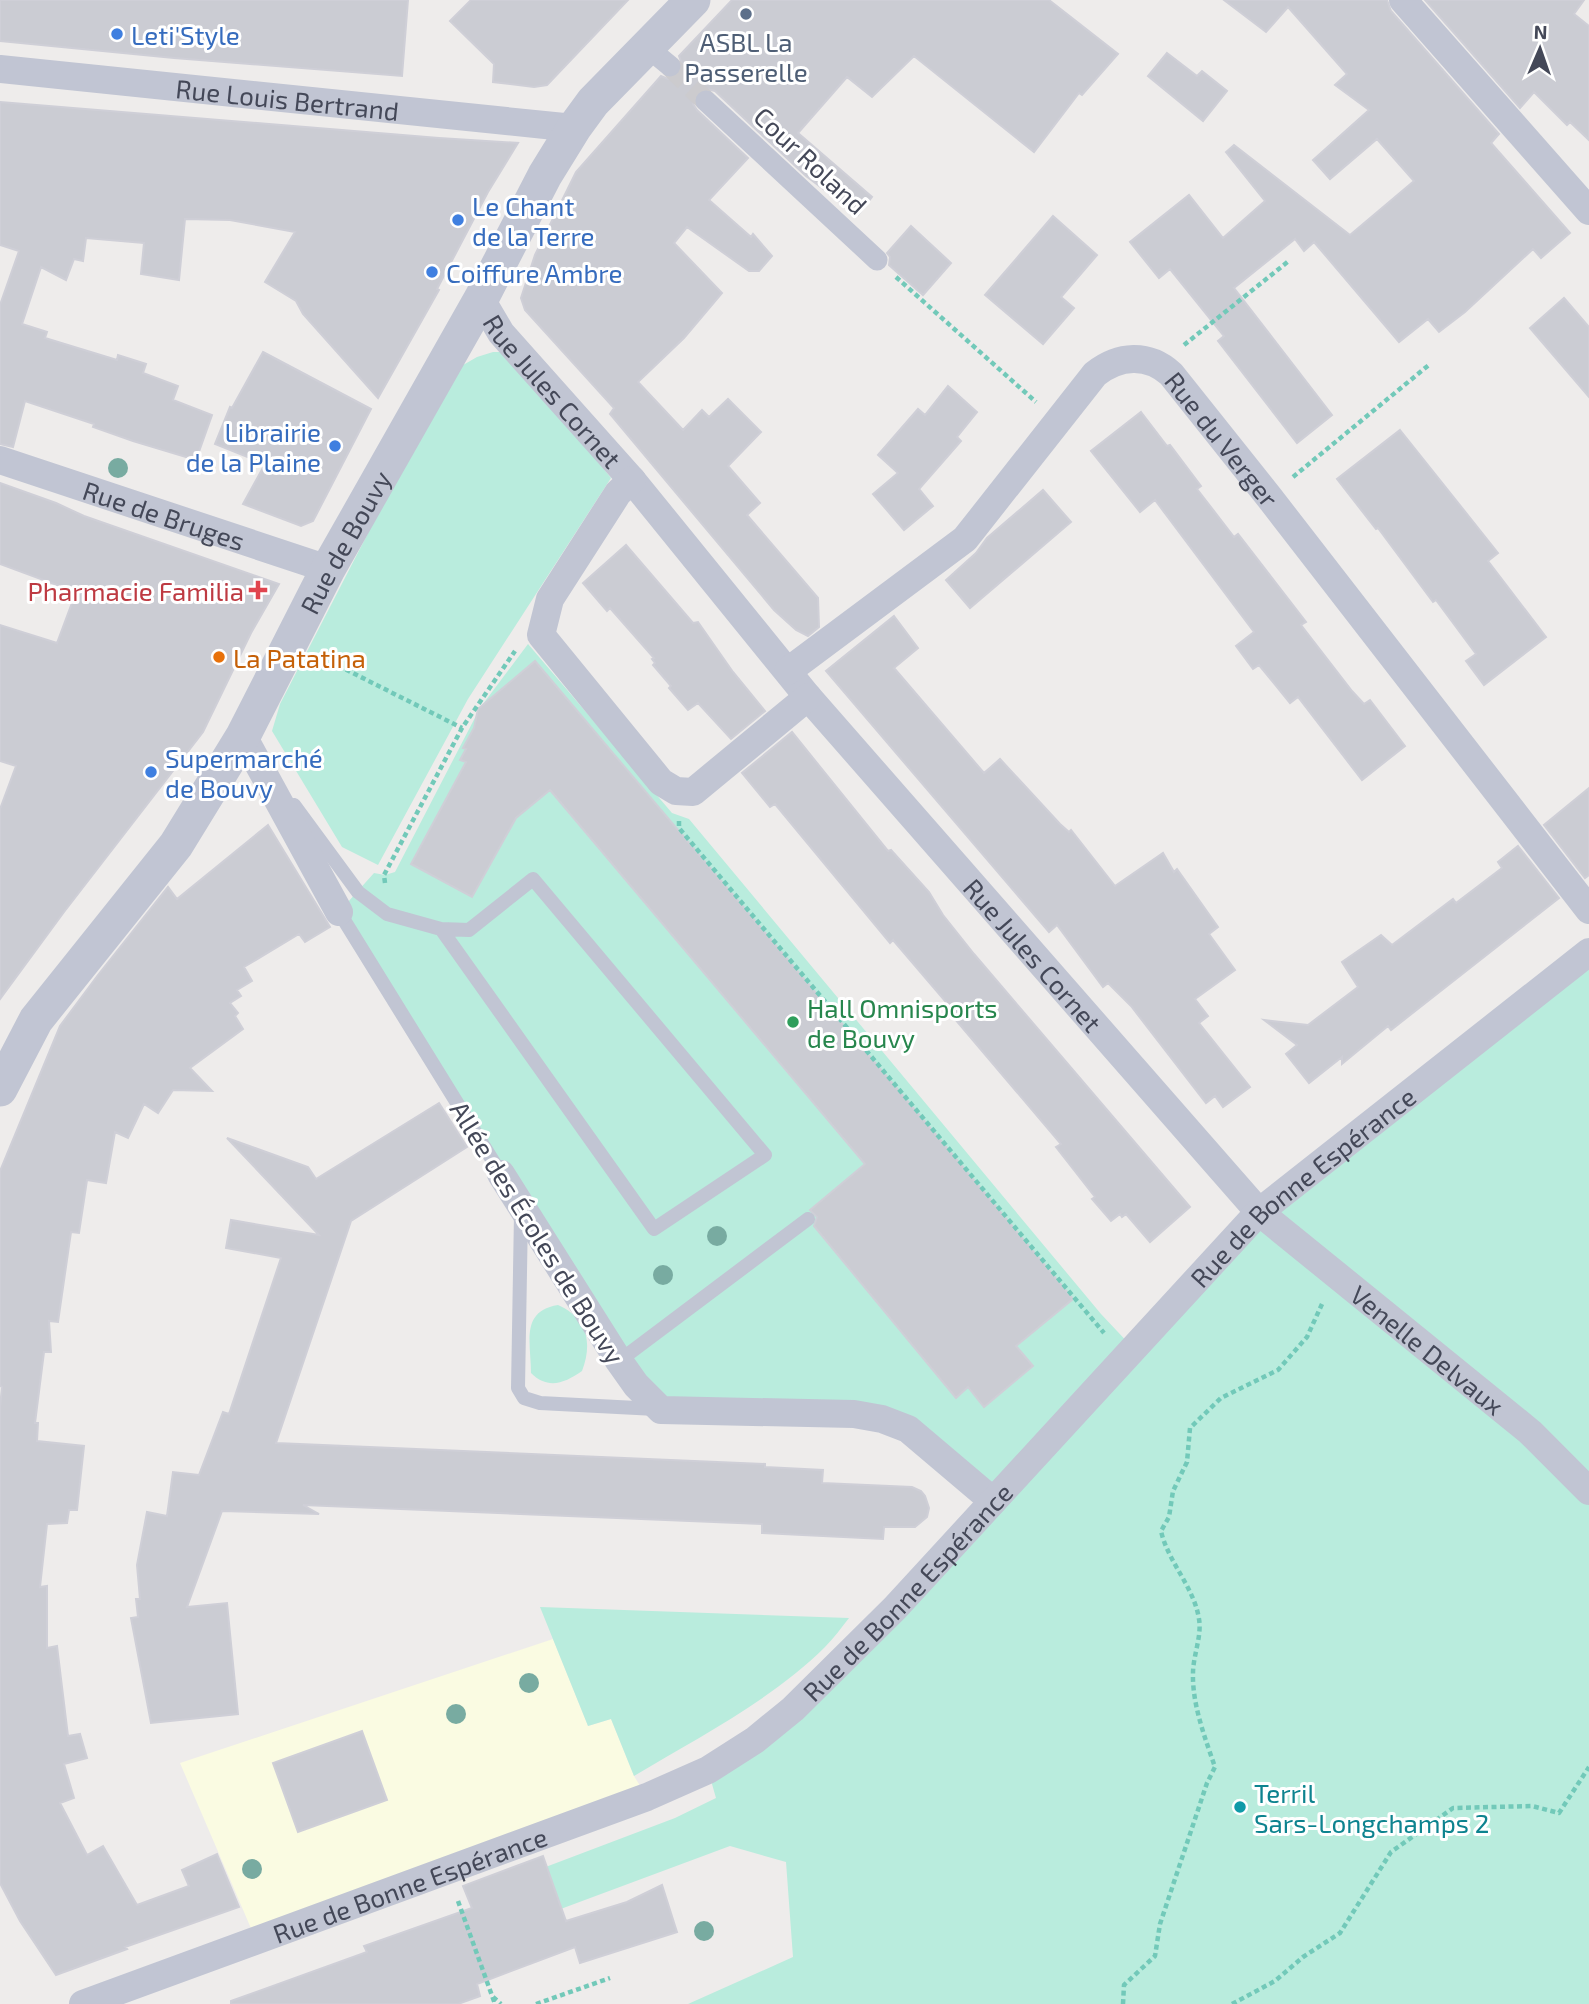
<svg xmlns="http://www.w3.org/2000/svg" width="1589" height="2004" font-family="'Exo 2',sans-serif">
	<rect width="100%" height="100%" fill="#eeeceb"/>
	<!-- commercial -->
	<path fill="#fafbe2" d="M553 1639 588 1726 611 1719 634 1776 647 1797 256 1940 180 1763Z"/>
	<!-- green -->
	<path fill="#b9ecdd" d="M493 352H502L516 359 611 478 468 699 378 865 342 847 272 731 280 704 451 372 477 357Z
		M528 644 672 813 689 819 1101 1314 1133 1348 1259 1212 1589 952V2004H688L793 1957 786 1862 730 1846 558 1910 543 1868 675 1818 716 1798 708 1770 754 1740 993 1501 908 1429 661 1410 339 912 374 873 385 875 395 872 480 708Z
		M558 1305C587 1318 593 1342 582 1371 565 1383 548 1390 531 1373 531 1343 520 1311 558 1305Z
		M540 1607 849 1618C841 1628 834 1638 825 1647 772 1700 697 1738 634 1776L611 1719 588 1726Z"/>
	<!-- building -->
	<path fill="#cbccd3" stroke="#cfcfd7" stroke-width="2" d="M0 0H408L402 76 174 58 0 41Z
		M471 0H628L547 85 534 87 493 82 494 64 450 21Z
		M732 0H1049L1118 54 1082 95 1079 93 1034 152 914 56 872 97 847 77 798 133 872 197 858 215 806 176 715 91 703 88 696 93 693 104 697 110 748 158 709 200 751 237 753 234 772 256 759 271H749L687 227 674 243 722 293 684 338 638 382 683 430 702 410 709 417 728 399 761 432 728 466 760 503 747 515 818 598 819 627 808 636 796 630 774 610 610 414 614 408 525 310 521 298 535 255 576 172 661 76 668 79 680 75 683 67 679 56Z
		M1224 0H1387L1391 11 1499 134 1491 143 1570 233 1541 258 1533 249 1465 312 1439 332 1428 319 1399 342 1314 242 1304 251 1295 239 1234 288 1332 415 1297 443 1218 341 1224 336 1170 269 1159 278 1130 242 1189 195 1223 238 1265 201 1226 152 1234 145 1350 235 1414 181 1377 139 1330 179 1313 160 1369 110 1335 85 1347 74 1288 7 1266 32Z
		M1425 0H1584L1574 14 1589 26V140L1570 122 1567 125 1534 92 1520 108Z
		M1167 53 1197 76 1202 71 1227 91 1203 121 1148 76Z
		M0 102 439 138 518 143 488 192 437 289 439 290 378 398 303 314 296 301 265 282 295 232 230 220 185 219 179 280 141 274 144 243 86 238 83 261 74 259 66 280 41 267 22 324 47 332 45 338 117 360 118 355 146 364 143 373 178 386 173 400 212 415 196 460 133 441 93 427 94 424 25 401 13 447 0 444V305L19 251 0 245Z
		M1053 216 1097 255 1061 297 1074 308 1043 344 985 295Z
		M911 226 951 263 923 295 889 265 890 257 887 253Z
		M1564 298 1589 327V397L1530 328Z
		M263 352 371 409 313 521 301 526 243 504 265 464 215 444 230 407 232 408Z
		M948 386 977 412 957 437 961 441 919 489 933 506 904 530 873 494 898 473 878 455 918 409 925 415Z
		M1141 412 1167 446 1170 445 1201 486 1197 489 1234 537 1238 534 1306 622 1301 625 1352 691 1364 704 1370 700 1405 746 1362 780 1298 697 1290 703 1259 665 1253 669 1236 646 1254 632 1155 500 1140 512 1091 451Z
		M1400 430 1498 553 1488 561 1546 637 1484 685 1466 661 1476 654 1436 600 1433 602 1378 528 1376 529 1337 479Z
		M0 483 56 503 84 516 279 584 251 633 203 732 64 912 0 999V809L16 766 0 761V625L57 643 76 592 0 564Z
		M1043 490 1071 522 970 608 946 580 976 553 987 538Z
		M626 545 693 623 698 622 733 672 765 711 731 739 698 703 688 710 669 688 671 686 653 665 655 663 652 659 654 658 610 608 607 611 583 583Z
		M894 616 918 648 894 668 984 773 1000 759 1060 824 1069 832 1071 830 1115 886 1163 853 1174 872 1177 869 1218 927 1209 934 1235 970 1195 999 1208 1016 1199 1023 1250 1087 1223 1107 1215 1096 1206 1103 1131 1006 1108 983 1103 987 1057 925 1049 932 826 671Z
		M535 661 931 1129 1073 1299 1016 1346 1033 1366 984 1407 968 1387 956 1398 814 1226 817 1217 810 1210 865 1164 550 790 516 818 472 897 411 864 466 762 460 760 466 749 463 748 474 728 478 709Z
		M792 732 888 851 891 850 929 892 943 915 974 954 1190 1207 1150 1242 1126 1214 1122 1217 1120 1214 1111 1221 1092 1199 1095 1197 1056 1147 1061 1144 943 1005 946 1002 893 940 890 943 775 804 770 807 742 773Z
		M1589 788V875L1585 878 1544 825Z
		M268 825 330 927 305 942 299 934 244 967 252 981 237 990 241 996 230 1003 238 1013 235 1016 243 1029 190 1068 212 1091 173 1090 158 1113 144 1104 128 1138 115 1132 106 1183 87 1180 79 1233 71 1232 58 1322 49 1321 51 1352H44L35 1423H38L37 1441 84 1446 77 1510H69L67 1523 47 1524 40 1587 47 1586V1648L57 1646 68 1736 80 1734 87 1758 64 1764 74 1798 60 1803 87 1855 103 1846 137 1905 189 1886 182 1870 217 1854 239 1907 125 1947 127 1949 56 1975 20 1921 0 1883V1407L2 1387 0 1386V1171L60 1026 98 975 168 887 177 899Z
		M1518 846 1559 898 1391 1030 1388 1026 1342 1064V1057L1309 1083 1286 1054 1297 1045 1264 1020 1308 1025 1358 987 1342 962 1381 935 1392 945 1453 899 1456 903 1502 868 1498 862Z
		M439 1103 467 1147 351 1221 276 1443 765 1464V1467L823 1470 822 1483 912 1487 921 1491 925 1496 929 1508 927 1517 915 1527H884L883 1539 762 1533V1524L303 1505 319 1514 222 1511 187 1607 227 1603 238 1714 151 1723 131 1618 138 1617 136 1599H140L137 1565 147 1512 167 1516 173 1472 199 1475 223 1412 229 1414 281 1258 226 1248 231 1220 319 1235 227 1138 308 1167 316 1179Z
		M362 1731 387 1800 298 1832 273 1763Z
		M543 1856 566 1921 627 1902 662 1885 677 1932 580 1963 575 1947 477 1984 480 1996 458 2004H231V2001L367 1952 364 1946 472 1908 463 1886Z"/>
	<g fill="none" stroke-linecap="round" stroke-linejoin="round">
		<!-- pedestrian-tunnel -->
		<path stroke="#cccbce" stroke-width="21" stroke-dasharray="21 10" stroke-linecap="butt" d="M670 66 706 101"/>
		<!-- path -->
		<path stroke="#72c9b9" stroke-width="4.5" stroke-dasharray="5 3.5" stroke-linecap="butt" d="M896 277 1036 402
			M1184 345 1290 260
			M1293 477 1430 364
			M323 658 462 728
			M679 821V828L1104 1333
			M385 883 384 875 462 728 515 651
			M458 1901 495 2004
			M493 1997 501 2004
			M536 2004 610 1978
			M1123 2004 1124 1985 1155 1956 1160 1924 1207 1783 1215 1767C1205 1738 1192 1704 1193 1673 1193 1656 1202 1636 1199 1619 1194 1587 1168 1562 1161 1531L1169 1517 1173 1491 1187 1462 1190 1428 1221 1398 1278 1370 1307 1337 1322 1304
			M1232 2004 1275 1981 1303 1957 1340 1933 1391 1852 1453 1808 1532 1806 1559 1813 1589 1767"/>
		<!-- service -->
		<path stroke="#c1c5d3" stroke-width="14" d="M294 805 358 892 387 914 441 929 654 1229 765 1155 533 879 469 930 441 929
			M339 912 501 1174
			M521 1214 518 1388 524 1398 540 1403 656 1409
			M619 1361 808 1219"/>
		<!-- pedestrian -->
		<path stroke="#c1c5d3" stroke-width="21" d="M647 47 670 66
			M706 101 877 260"/>
		<!-- minor -->
		<g stroke="#c1c5d3" stroke-width="28">
			<path d="M1403 0 1589 211"/>
			<path id="s1" d="M0 69 574 128"/>
			<path id="s2" d="M481 299 501 333 632 480 808 697 1259 1212 1530 1432 1589 1491"/>
			<path id="s3" d="M0 460 328 569"/>
			<path d="M632 480 618 493 550 599 541 635 661 782 676 791 693 792 808 697"/>
			<path id="s4" d="M788 671 965 539 1095 374C1119 355 1148 353 1171 374L1269 497 1589 910"/>
			<path d="M243 736 339 912"/>
			<path d="M501 1174 619 1361 636 1385 661 1410 854 1414 882 1419 908 1429 993 1501"/>
			<path id="s5" d="M83 2004 647 1797 708 1770 755 1740 793 1709 895 1608 1259 1212 1589 952"/>
		</g>
		<!-- tertiary -->
		<path stroke="#c1c5d3" stroke-width="35" id="s6" d="M0 1089 36 1020 176 845 243 736 328 569 481 299 545 175 574 128 593 102 693 0"/>
	</g>
	<!-- trees -->
	<g fill="#78aba1">
		<circle cx="118" cy="468" r="10"/>
		<circle cx="717" cy="1236" r="10"/>
		<circle cx="663" cy="1275" r="10"/>
		<circle cx="529" cy="1683" r="10"/>
		<circle cx="456" cy="1714" r="10"/>
		<circle cx="252" cy="1869" r="10"/>
		<circle cx="704" cy="1931" r="10"/>
	</g>
	<!-- markers -->
	<circle fill="#5c6f8a" stroke="#fff" stroke-width="2.5" cx="746" cy="14" r="7"/>
	<g fill="#3f7fe0" stroke="#fff" stroke-width="2.5">
		<circle cx="117" cy="34" r="7"/>
		<circle cx="458" cy="220" r="7"/>
		<circle cx="432" cy="272" r="7"/>
		<circle cx="335" cy="446" r="7"/>
		<circle cx="151" cy="772" r="7"/>
	</g>
	<path fill="#e0444e" stroke="#fff" stroke-width="2.5" d="M254.5 579.5h7v7h7v7h-7v7h-7v-7h-7v-7h7z"/>
	<circle fill="#e8710a" stroke="#fff" stroke-width="2.5" cx="219" cy="657" r="7"/>
	<circle fill="#2e9e5b" stroke="#fff" stroke-width="2.5" cx="793" cy="1022" r="7"/>
	<circle fill="#0f9aa8" stroke="#fff" stroke-width="2.5" cx="1240" cy="1807" r="7"/>
	<g text-anchor="middle" dominant-baseline="central" stroke-width="6" stroke-linejoin="round" paint-order="stroke">
		<!-- shop labels -->
		<g font-size="26" fill="#366cbe" stroke="#fff" text-anchor="start">
			<text x="131" y="34">Leti'Style</text>
			<text x="472" y="205">Le Chant<tspan x="472" dy="30">de la Terre</tspan></text>
			<text x="446" y="272">Coiffure Ambre</text>
			<text x="321" y="431" text-anchor="end">Librairie<tspan x="321" dy="30">de la Plaine</tspan></text>
			<text x="165" y="757">Supermarché<tspan x="165" dy="30">de Bouvy</tspan></text>
		</g>
		<!-- service labels -->
		<g font-size="26" fill="#4e5e75" stroke="#fff">
			<text x="746" y="41">ASBL La<tspan x="746" dy="30">Passerelle</tspan></text>
		</g>
		<!-- street labels -->
		<g font-size="26" fill="#444858" stroke="#fff">
			<text stroke="none"><textPath href="#s1" startOffset="289">Rue Louis Bertrand</textPath></text>
			<text transform="translate(811 160) rotate(43)">Cour Roland</text>
			<text stroke="none"><textPath href="#s2" startOffset="117">Rue Jules Cornet</textPath></text>
			<text stroke="none"><textPath href="#s4" startOffset="597">Rue du Verger</textPath></text>
			<text stroke="none"><textPath href="#s3" startOffset="173">Rue de Bruges</textPath></text>
			<text stroke="none"><textPath href="#s6" startOffset="649">Rue de Bouvy</textPath></text>
			<text stroke="none"><textPath href="#s2" startOffset="858">Rue Jules Cornet</textPath></text>
			<text stroke="none"><textPath href="#s5" startOffset="1503">Rue de Bonne Espérance</textPath></text>
			<text transform="translate(538 1232) rotate(58)">Allée des Écoles de Bouvy</text>
			<text stroke="none"><textPath href="#s2" startOffset="1418">Venelle Delvaux</textPath></text>
			<text stroke="none"><textPath href="#s5" startOffset="936">Rue de Bonne Espérance</textPath></text>
			<text stroke="none"><textPath href="#s5" startOffset="348">Rue de Bonne Espérance</textPath></text>
		</g>
		<!-- health labels -->
		<g font-size="26" fill="#be3a42" stroke="#fff" text-anchor="end">
			<text x="244" y="590">Pharmacie Familia</text>
		</g>
		<!-- food labels -->
		<g font-size="26" fill="#c56008" stroke="#fff" text-anchor="start">
			<text x="233" y="657">La Patatina</text>
		</g>
		<!-- leisure labels -->
		<g font-size="26" fill="#27864d" stroke="#fff" text-anchor="start">
			<text x="807" y="1007">Hall Omnisports<tspan x="807" dy="30">de Bouvy</tspan></text>
		</g>
		<!-- culture labels -->
		<g font-size="26" fill="#0d838f" stroke="#fff" text-anchor="start">
			<text x="1254" y="1792">Terril<tspan x="1254" dy="30">Sars-Longchamps 2</tspan></text>
		</g>
	</g>
	<!-- north arrow -->
	<g transform="translate(1540 49) rotate(2)" stroke="#ffffff" stroke-width="5" paint-order="stroke">
	<path d="M0-5L12 26L0 18L-12 26Z" fill="#444858"/>
	<text y="-10" font-size="19" font-weight="bold" text-anchor="middle" fill="#444858">N</text>
	</g>
</svg>
